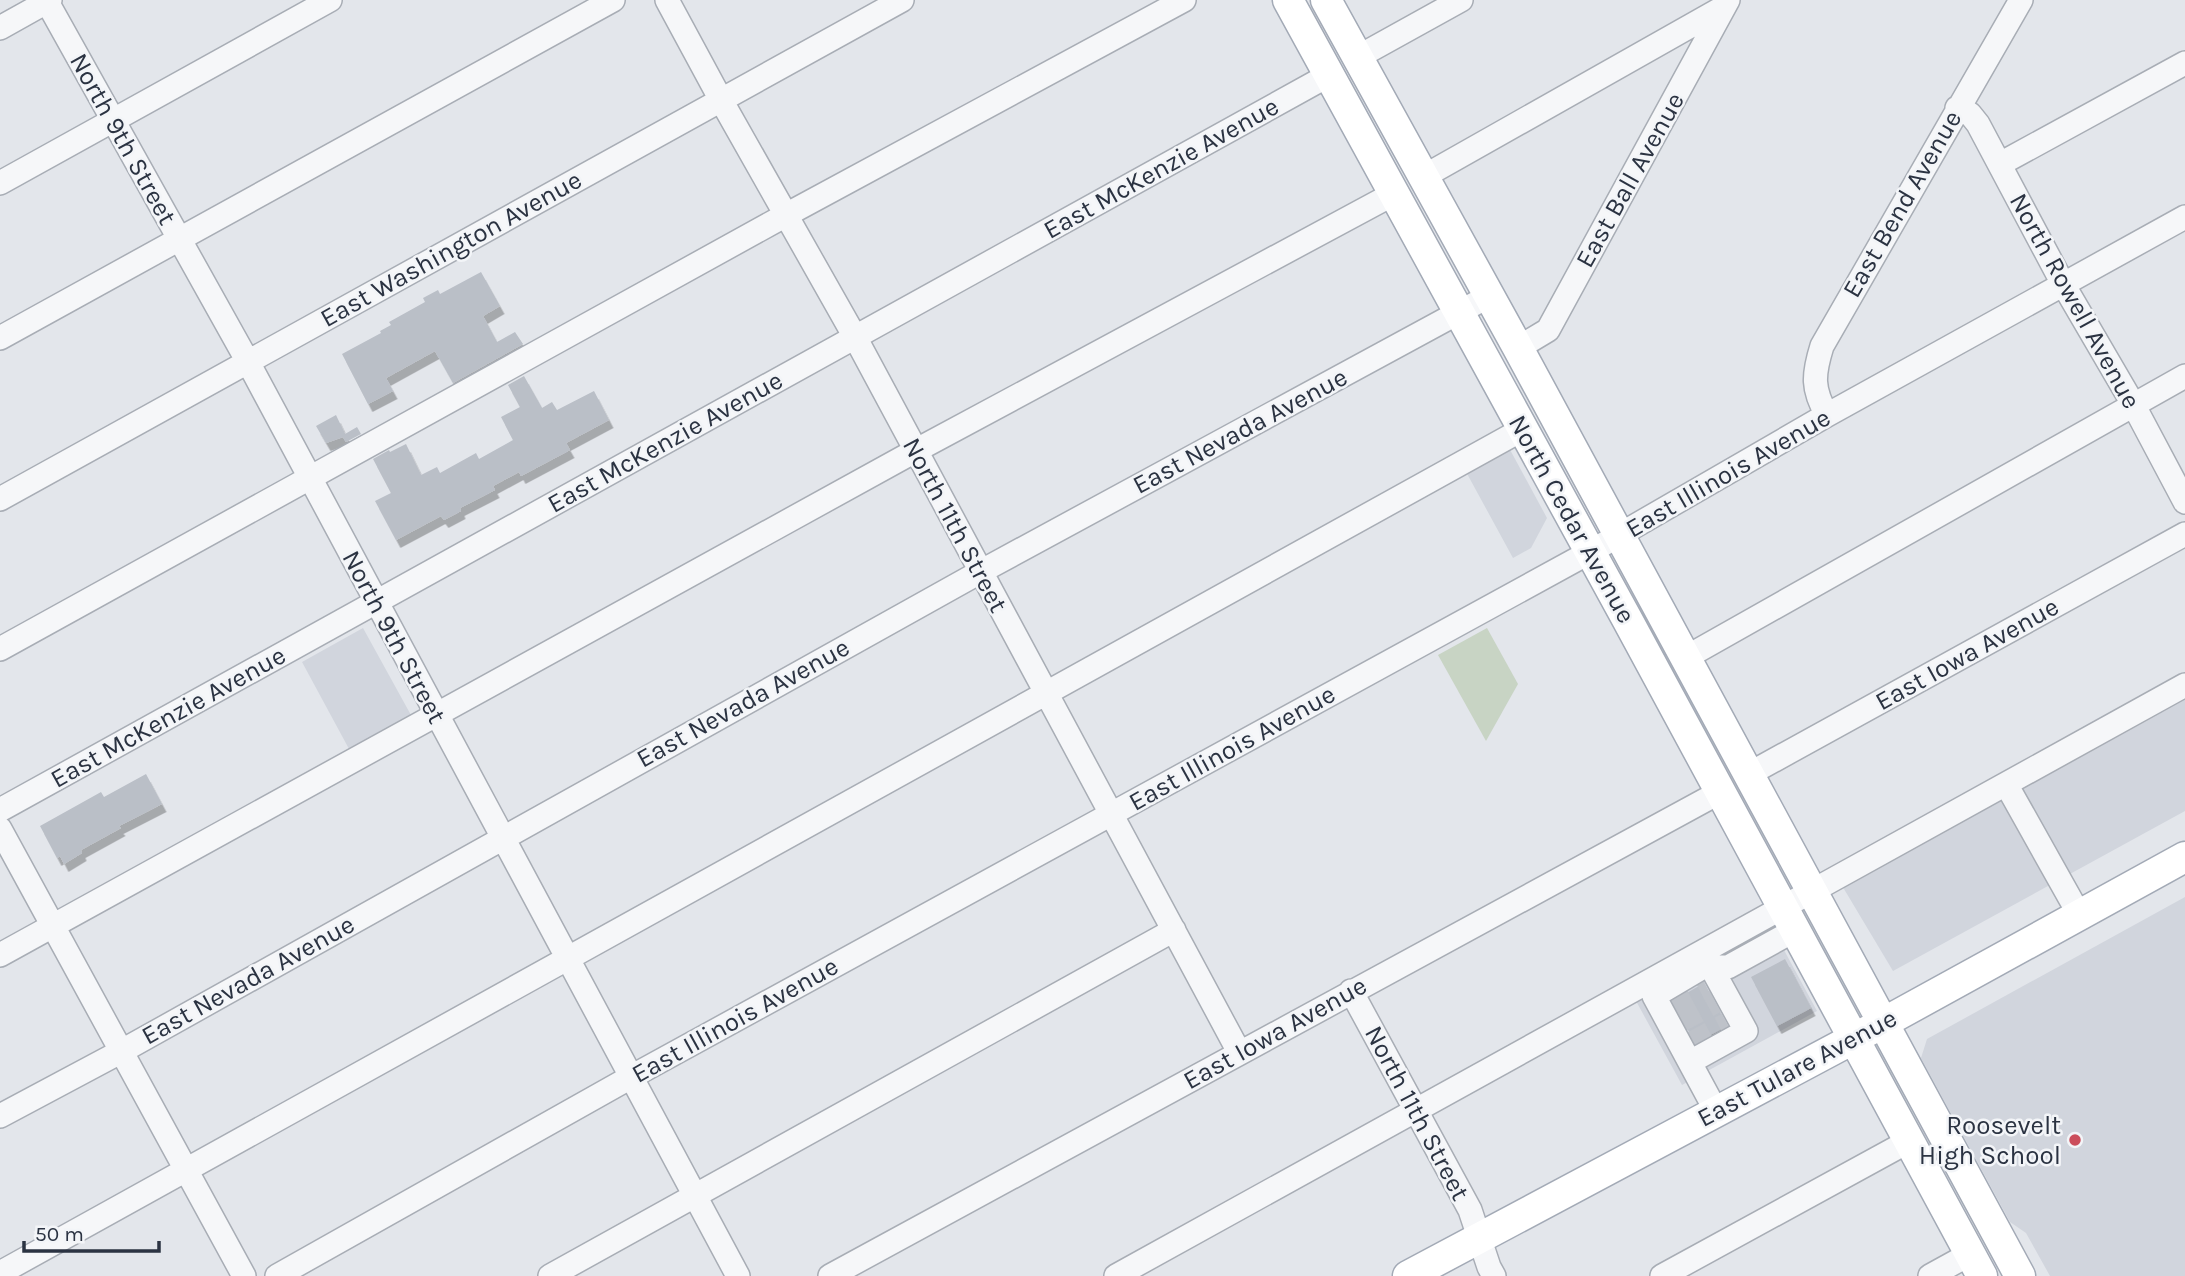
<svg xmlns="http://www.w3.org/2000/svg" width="2185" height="1276" font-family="Karla,sans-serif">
	<defs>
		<filter id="shadow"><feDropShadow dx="4.5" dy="8" stdDeviation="0" flood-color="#0004"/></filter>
	</defs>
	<rect width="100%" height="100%" fill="#e3e6eb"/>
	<!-- built -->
	<path fill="#d1d5dd" d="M1508 446 1547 518 1531 548 1513 558 1465 470Z
		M363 628 417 726 355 760 302 662Z
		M2185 692V811L1893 971 1841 884Z
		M2185 897V1276H2050L2026 1233 2010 1222 1921 1058 1927 1039Z
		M1766 917 1817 1011 1682 1085 1630 990Z"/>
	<!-- green -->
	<path fill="#c8d4c4" d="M1487 628 1518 684 1486 741 1438 655Z"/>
	<!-- building -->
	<path fill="#babfc7" filter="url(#shadow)" d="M481 272 500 306 483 316 497 342 515 332 523 344 453 383 435 351 386 378 393 391 368 404 342 354 381 333 380 331 391 325 389 322 425 302 423 298 438 290 440 294Z
		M524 376 542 408 552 402 557 410 594 391 609 420 566 443 570 450 521 476 519 472 493 486 495 490 460 508 461 511 444 520 441 516 396 540 375 501 391 493 373 459 389 450 390 452 406 444 421 475 437 467 440 473 476 453 479 459 513 440 501 417 520 407 508 385Z
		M336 415 345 434 357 427 361 434 346 442 343 437 326 443 316 426Z
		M146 774 162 804 119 826 121 828 81 850 82 853 64 864 60 856 57 858 40 826 101 792 104 797Z
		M1785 959 1811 1008 1777 1026 1751 977Z
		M1704 983 1727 1026 1695 1043 1673 1001Z"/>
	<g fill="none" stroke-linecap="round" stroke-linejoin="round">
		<!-- minor-tunnel -->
		<path stroke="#bec2c9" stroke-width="23" stroke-dasharray="23 11" stroke-linecap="butt" d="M1670 1007 1707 988
			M1678 1022 1715 1002
			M1690 1044 1727 1024"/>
		<defs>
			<path id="minor" d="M46 0 248 362 738 1276
				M667 0 721 100 855 337 1239 1052
				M0 28 50 0
				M1358 57 1461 0
				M1957 108 1970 114 1978 124 2063 284 2133 404 2185 502
				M2000 164 2185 63
				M1423 177 1724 7
				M0 183 330 0
				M0 338 613 0
				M1518 348 1548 330 1728 0
				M1827 415C1812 389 1813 375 1822 346L2021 0
				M0 499 902 0
				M0 649 786 215 1184 0
				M1685 658 2185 376
				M1749 774 2185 534
				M2006 784 2080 916
				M0 810 1329 75
				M0 829 244 1276
				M0 955 915 451 1395 193
				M1351 991 1470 1210 1489 1267 1494 1276
				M1690 1062 1746 1031 1711 967
				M1716 1111 1654 996 1703 967H1728L1795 930
				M0 1116 122 1051 980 572 1489 296
				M0 1273 1523 429
				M277 1276 631 1077 1590 552 1827 415 2185 217
				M550 1276 1174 930
				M830 1276 1720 792
				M1116 1276 2185 685
				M1662 1276 1909 1141
				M1930 1276 1970 1254"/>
			<path id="major" d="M1288 0 1627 619 1982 1276
				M1326 0 1518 348 2020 1276
				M1408 1276 1883 1023 2185 857"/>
		</defs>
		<!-- minor casing -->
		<use href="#minor" stroke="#a8adb5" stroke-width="26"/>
		<!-- major casing -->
		<use href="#major" stroke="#a3aab6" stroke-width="33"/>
		<!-- minor -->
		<use href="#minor" stroke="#f6f7f9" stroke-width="23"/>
		<!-- major -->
		<use href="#major" stroke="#fff" stroke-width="30"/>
	</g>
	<!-- markers -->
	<circle fill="#cb4d5b" stroke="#f3f5f8" stroke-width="2.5" cx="2075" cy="1140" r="7"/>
	<g text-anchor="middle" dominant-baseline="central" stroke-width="5" stroke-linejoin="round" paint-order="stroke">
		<!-- street labels -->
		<g font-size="26" fill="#2b3342" stroke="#f3f5f8">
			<text transform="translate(123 139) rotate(61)">North 9th Street</text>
			<text transform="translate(1161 168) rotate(-29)">East McKenzie Avenue</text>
			<text transform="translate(1630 180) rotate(-61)">East Ball Avenue</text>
			<text transform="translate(1902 204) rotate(-60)">East Bend Avenue</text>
			<text transform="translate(451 249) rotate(-29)">East Washington Avenue</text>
			<text transform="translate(2075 301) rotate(61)">North Rowell Avenue</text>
			<text transform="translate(1240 431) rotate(-28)">East Nevada Avenue</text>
			<text transform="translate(665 442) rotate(-29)">East McKenzie Avenue</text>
			<text transform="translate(1728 473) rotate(-30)">East Illinois Avenue</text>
			<text transform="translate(1572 519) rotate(61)">North Cedar Avenue</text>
			<text transform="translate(955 525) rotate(62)">North 11th Street</text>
			<text transform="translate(394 637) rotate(62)">North 9th Street</text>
			<text transform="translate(1967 654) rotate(-29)">East Iowa Avenue</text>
			<text transform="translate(743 703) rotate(-29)">East Nevada Avenue</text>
			<text transform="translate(168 717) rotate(-29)">East McKenzie Avenue</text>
			<text transform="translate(1232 748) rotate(-29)">East Illinois Avenue</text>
			<text transform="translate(248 980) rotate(-29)">East Nevada Avenue</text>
			<text transform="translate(735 1020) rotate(-29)">East Illinois Avenue</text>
			<text transform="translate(1275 1033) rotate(-29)">East Iowa Avenue</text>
			<text transform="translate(1797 1068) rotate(-28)">East Tulare Avenue</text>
			<text transform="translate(1417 1113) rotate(62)">North 11th Street</text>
		</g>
		<!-- poi labels -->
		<g font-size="26" fill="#2b3342" stroke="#f3f5f8" text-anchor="end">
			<text x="2061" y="1125">Roosevelt<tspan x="2061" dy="30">High School</tspan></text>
		</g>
	</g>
	<!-- scale -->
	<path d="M24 1241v10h135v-10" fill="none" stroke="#2b3342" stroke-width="3.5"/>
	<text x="35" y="1241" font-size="21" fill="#2b3342" stroke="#f3f5f8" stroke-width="5" paint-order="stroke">50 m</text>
</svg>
